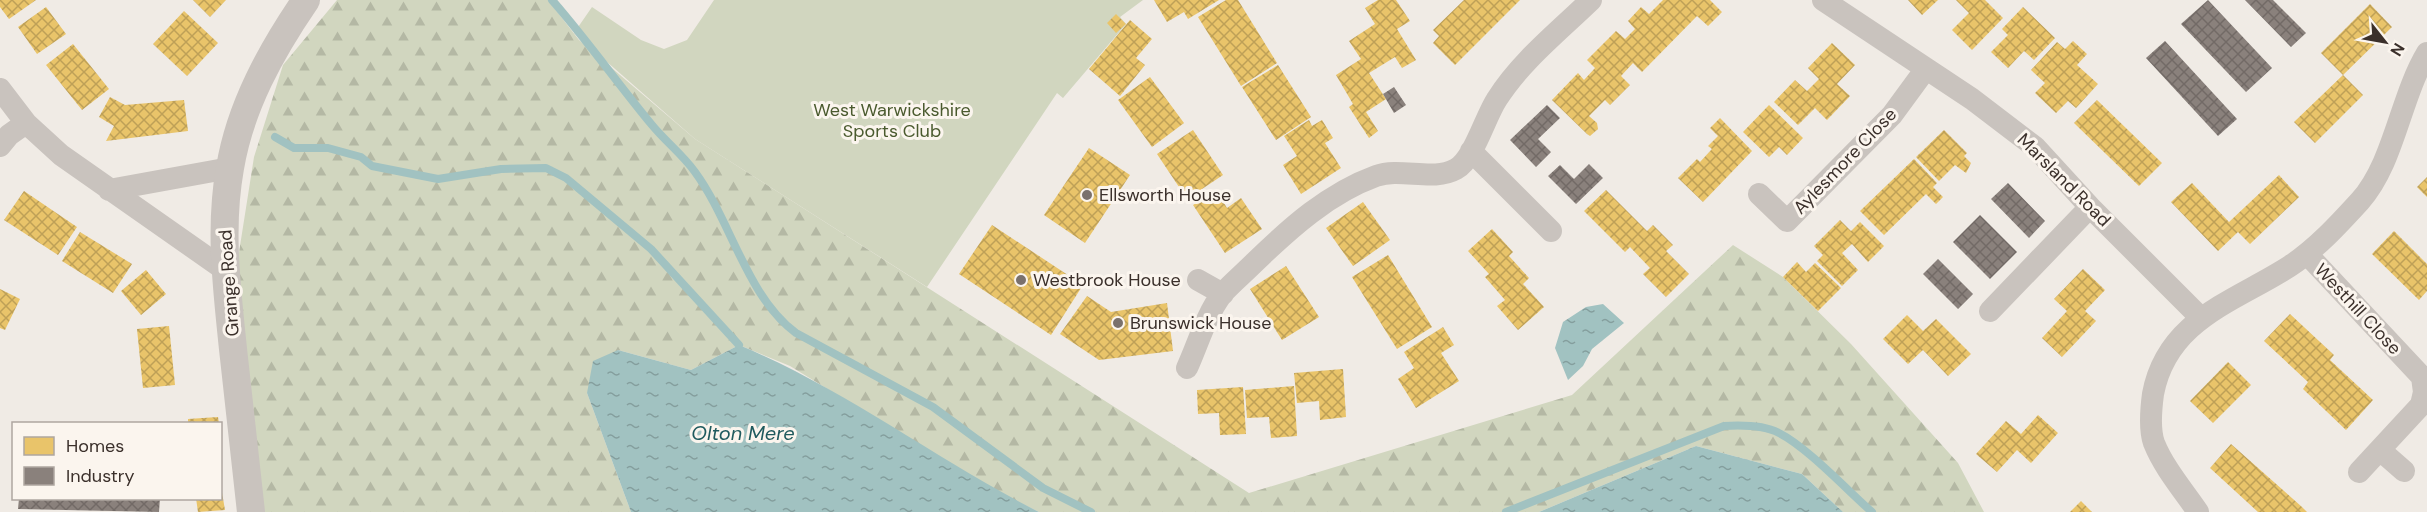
<svg xmlns="http://www.w3.org/2000/svg" width="2427" height="512" font-family="'DM Sans',sans-serif">
	<defs>
		<pattern id="forest-firs" width="22" height="20" patternUnits="userSpaceOnUse" patternTransform="scale(1.5)"><rect width="22" height="20" fill="#d1d6bf"/><path d="M5 1l3.5 6h-7zM16 11l3.5 6h-7z" fill="#b4b8a4"/></pattern>
		<pattern id="water-ripples" width="26" height="14" patternUnits="userSpaceOnUse" patternTransform="scale(1.5)"><rect width="26" height="14" fill="#a1c2c1"/><path d="M2 4q2-2 4 0t4 0M15 11q2-2 4 0t4 0" fill="none" stroke="#849e9d"/></pattern>
		<pattern id="homes-cross-hatch" width="8" height="8" patternUnits="userSpaceOnUse" patternTransform="scale(1.5)"><rect width="8" height="8" fill="#e9c46a"/><path d="M0 0l8 8M0 8l8-8" fill="none" stroke="#bea057"/></pattern>
		<pattern id="industry-cross-hatch" width="8" height="8" patternUnits="userSpaceOnUse" patternTransform="scale(1.5)"><rect width="8" height="8" fill="#8a817c"/><path d="M0 0l8 8M0 8l8-8" fill="none" stroke="#726a66"/></pattern>
	</defs>
	<rect width="100%" height="100%" fill="#f0ebe5"/>
	<!-- green -->
	<path fill="#d1d6bf" d="M714 0H1143L1120 17 1126 24 1063 98 1057 93 927 287 695 139 574 33 592 7 641 40 664 49 687 40Z"/>
	<!-- forest -->
	<path fill="url(#forest-firs)" d="M337 0H548L579 40 695 139 1249 493 1572 395 1733 245 1783 277 1851 344 1958 463 1984 512H1843L1802 474 1696 446 1539 512H1039L986 486 790 366 739 345 691 370 618 350 587 393 631 512H261L237 265 254 157 283 65Z"/>
	<!-- water -->
	<path fill="url(#water-ripples)" d="M1603 304 1624 323 1592 349 1583 366 1568 380 1555 348 1563 322 1586 307Z
		M739 345C845 389 937 460 1039 512H631L587 393 593 361 618 350 691 370Z
		M1696 446 1802 474 1843 512H1539Z"/>
	<!-- homes -->
	<path fill="url(#homes-cross-hatch)" d="M0 0H36L9 19 0 7Z
		M193 0H226L210 17Z
		M1154 0H1219L1188 19 1184 12 1167 22Z
		M1226 0H1238L1277 63 1241 86 1198 17Z
		M1378 0H1396L1410 21 1397 29 1416 60 1402 68 1395 57 1369 73 1386 99 1366 112 1378 131 1369 138 1349 107 1353 104 1336 75 1361 59 1349 41 1375 24 1365 8Z
		M1464 0H1520L1455 65 1433 43 1439 36 1433 30Z
		M1663 0H1710L1722 12 1708 26 1697 16 1642 72 1633 63 1621 76 1630 85 1610 105 1605 100 1589 116 1597 123 1598 129 1590 136 1587 134 1552 100 1578 73 1584 80 1595 68 1587 60 1616 31 1625 39 1635 29 1628 21 1641 7 1649 14Z
		M1908 0H1938L1922 15Z
		M1956 0H1985L2003 18 1972 50 1952 30 1969 13Z
		M2370 4 2392 27 2343 75 2363 95 2315 143 2294 122 2343 75 2321 53Z
		M46 7 66 34 37 54 18 27Z
		M2023 7 2055 38 2034 60 2024 51 2008 68 1991 52 2008 35 2002 29Z
		M184 11 218 43 187 76 153 44Z
		M1116 14 1126 24 1116 33 1107 23Z
		M1130 20 1152 39 1136 58 1145 65 1120 96 1089 69Z
		M2073 41 2087 54 2077 65 2098 84 2076 108 2068 101 2056 113 2035 93 2045 83 2031 70 2057 42 2065 49Z
		M1832 43 1855 65 1837 84 1850 96 1827 120 1815 108 1798 125 1774 102 1795 80 1807 91 1819 79 1808 68Z
		M73 44 109 89 82 110 46 65Z
		M1278 65 1311 117 1276 140 1242 87Z
		M1150 77 1184 123 1152 147 1118 100Z
		M110 97 125 105 184 100 188 131 106 141 114 126 99 117Z
		M2097 100 2162 163 2139 186 2074 123Z
		M1769 105 1803 138 1787 155 1779 147 1769 157 1743 132Z
		M1720 118 1752 151 1703 202 1678 178 1697 159 1700 162 1712 149 1708 146 1718 136 1710 128Z
		M1309 120 1312 126 1322 120 1333 138 1325 143 1341 168 1301 194 1283 165 1297 156 1284 136Z
		M1193 130 1223 175 1187 199 1157 154Z
		M1944 130 1967 153 1964 156 1971 163 1966 173 1955 165 1939 181 1916 157Z
		M1089 148 1130 175 1085 243 1044 215Z
		M1914 159 1937 183 1933 187 1943 197 1936 204 1926 194 1884 235 1860 211Z
		M2279 175 2299 197 2250 244 2238 232 2218 251 2171 202 2192 183 2229 222Z
		M2427 177V197L2417 187Z
		M1216 190 1227 208 1241 198 1262 229 1225 253 1193 205Z
		M1606 190 1647 231 1653 225 1673 245 1666 251 1689 274 1666 297 1643 274 1650 268 1630 247 1625 252 1584 211Z
		M24 191 77 227 58 255 4 220Z
		M1363 202 1390 240 1353 266 1326 228Z
		M1840 220 1851 231 1860 222 1884 246 1868 262 1852 244 1842 253 1858 270 1842 286 1817 261 1823 255 1814 246Z
		M992 225 1083 285 1051 335 959 274Z
		M1492 229 1513 252 1509 256 1529 278 1523 284 1544 307 1518 330 1497 306 1505 300 1485 277 1489 274 1468 251Z
		M2394 231 2427 264V291L2419 300 2372 254Z
		M80 232 132 264 113 293 62 261Z
		M1388 255 1432 327 1397 349 1352 277Z
		M1797 262 1806 272 1815 263 1841 288 1818 311 1783 277Z
		M1286 266 1319 317 1282 340 1250 289Z
		M2083 269 2105 290 2085 311 2096 321 2062 357 2042 338 2067 311 2054 299Z
		M146 270 166 294 141 315 121 291Z
		M0 289 20 299 5 330 0 328Z
		M1087 296 1111 312 1167 303 1173 351 1099 360 1060 334Z
		M2290 314 2334 355 2330 360 2373 400 2346 430 2303 389 2308 382 2264 341Z
		M1907 315 1923 331 1936 319 1971 354 1948 376 1923 350 1908 364 1883 339Z
		M169 326 175 385 143 388 137 329Z
		M1443 327 1454 345 1441 353 1459 381 1416 408 1398 379 1414 368 1404 352Z
		M2228 362 2251 385 2213 423 2190 401Z
		M1343 369 1346 417 1320 420 1319 401 1297 403 1294 373Z
		M1294 386 1297 436 1271 438 1269 417 1247 418 1245 390Z
		M1243 387 1246 434 1220 435 1219 413 1198 414 1197 390Z
		M2038 415 2058 433 2031 463 2017 450 1997 472 1976 454 2006 421 2021 434Z
		M218 417 219 423H188V419Z
		M2231 444 2302 507 2307 512H2258L2210 468Z
		M220 481 225 510 198 512 196 498H220Z
		M2081 501 2092 512H2070Z"/>
	<!-- industry -->
	<path fill="url(#industry-cross-hatch)" d="M2208 0 2272 68 2246 92 2181 24Z
		M2245 0H2273L2306 33 2291 47Z
		M2165 41 2237 119 2218 136 2146 58Z
		M1394 87 1406 105 1394 113 1383 94Z
		M1547 105 1560 118 1538 139 1551 152 1536 167 1510 140Z
		M1589 164 1603 178 1576 204 1548 176 1560 165 1574 179Z
		M2008 183 2045 221 2029 238 1991 199Z
		M1980 215 2017 252 1990 279 1953 242Z
		M1938 259 1973 294 1958 309 1923 274Z
		M19 498H160L159 512 18 509Z"/>
	<g fill="none" stroke-linecap="round" stroke-linejoin="round">
		<!-- stream -->
		<path stroke="#a1c2c1" stroke-width="8" d="M552 0C587 40 618 84 652 125 665 141 683 155 695 172 731 221 747 297 796 333L933 407 1043 488 1091 512
			M275 137 294 148H328L361 157 372 166 438 179 501 169 546 168 566 178 651 249 739 345
			M1506 512 1724 426C1741 425 1764 425 1779 433 1807 447 1847 490 1872 512"/>
		<!-- minor -->
		<path stroke="#c9c3be" stroke-width="22" d="M1823 0 1972 99 2035 147 2090 207 2201 318
			M0 89 26 123 61 155 225 270
			M0 146 9 135 26 123
			M1471 151 1551 231
			M109 190 230 168
			M1759 194 1787 221 1892 115 1925 70
			M2307 254 2422 377 2424 392 2421 405 2359 472
			M1198 280 1223 294
			M1990 311 2090 207
			M1187 368C1198 344 1206 315 1222 294 1232 283 1244 273 1255 262 1290 228 1329 193 1376 176 1401 167 1433 182 1456 169 1474 159 1485 117 1497 99 1521 61 1559 31 1591 0
			M2380 450 2404 471
			M2198 512C2183 490 2164 468 2154 443 2149 429 2151 409 2153 394 2167 319 2236 301 2290 266 2316 249 2339 224 2360 201 2394 163 2400 98 2427 53"/>
		<!-- tertiary -->
		<path stroke="#c9c3be" stroke-width="28" d="M251 512C245 458 239 404 233 349 227 289 219 229 230 168 240 107 271 51 306 0"/>
	</g>
	<!-- markers -->
	<g fill="#7a716c" stroke="#fbf5ee" stroke-width="2">
		<circle cx="1087" cy="195" r="6"/>
		<circle cx="1021" cy="280" r="6"/>
		<circle cx="1118" cy="323" r="6"/>
	</g>
	<g text-anchor="middle" dominant-baseline="central" stroke-width="6" stroke-linejoin="round" paint-order="stroke">
		<!-- park labels -->
		<g font-size="18" fill="#4a5a2e" stroke="#fbf5ee">
			<text x="892" y="110">West Warwickshire<tspan x="892" dy="21">Sports Club</tspan></text>
		</g>
		<!-- street labels -->
		<g font-size="18" fill="#3b302b" stroke="#fbf5ee">
			<text transform="translate(1845 161) rotate(-46)">Aylesmore Close</text>
			<text transform="translate(2064 180) rotate(45)">Marsland Road</text>
			<text transform="translate(229 283) rotate(-94)">Grange Road</text>
			<text transform="translate(2358 309) rotate(47)">Westhill Close</text>
		</g>
		<!-- poi labels -->
		<g font-size="18" fill="#3b302b" stroke="#fbf5ee" text-anchor="start">
			<text x="1099" y="195">Ellsworth House</text>
			<text x="1033" y="280">Westbrook House</text>
			<text x="1130" y="323">Brunswick House</text>
		</g>
		<!-- water labels -->
		<g font-size="20" font-style="italic" fill="#1f5a5e" stroke="#fbf5ee">
			<text x="743" y="433">Olton Mere</text>
		</g>
	</g>
	<!-- legend -->
	<rect x="12" y="422" width="210" height="78" fill="#fbf5ee" stroke="#aea6a0" stroke-width="1.5"/>
	<rect x="24" y="437" width="30" height="18" fill="#e9c46a" stroke="#aea6a0" stroke-width="1.5"/>
	<text x="66" y="452" font-size="18" fill="#3b302b">Homes</text>
	<rect x="24" y="467" width="30" height="18" fill="#8a817c" stroke="#aea6a0" stroke-width="1.5"/>
	<text x="66" y="482" font-size="18" fill="#3b302b">Industry</text>
	<!-- north arrow -->
	<g transform="translate(2385 42) rotate(121)" stroke="#fbf5ee" stroke-width="4.5" paint-order="stroke">
	<path d="M0-4.5L10 22L0 15L-10 22Z" fill="#3b302b"/>
	<text y="-9" font-size="16" font-weight="bold" text-anchor="middle" fill="#3b302b">N</text>
	</g>
</svg>
